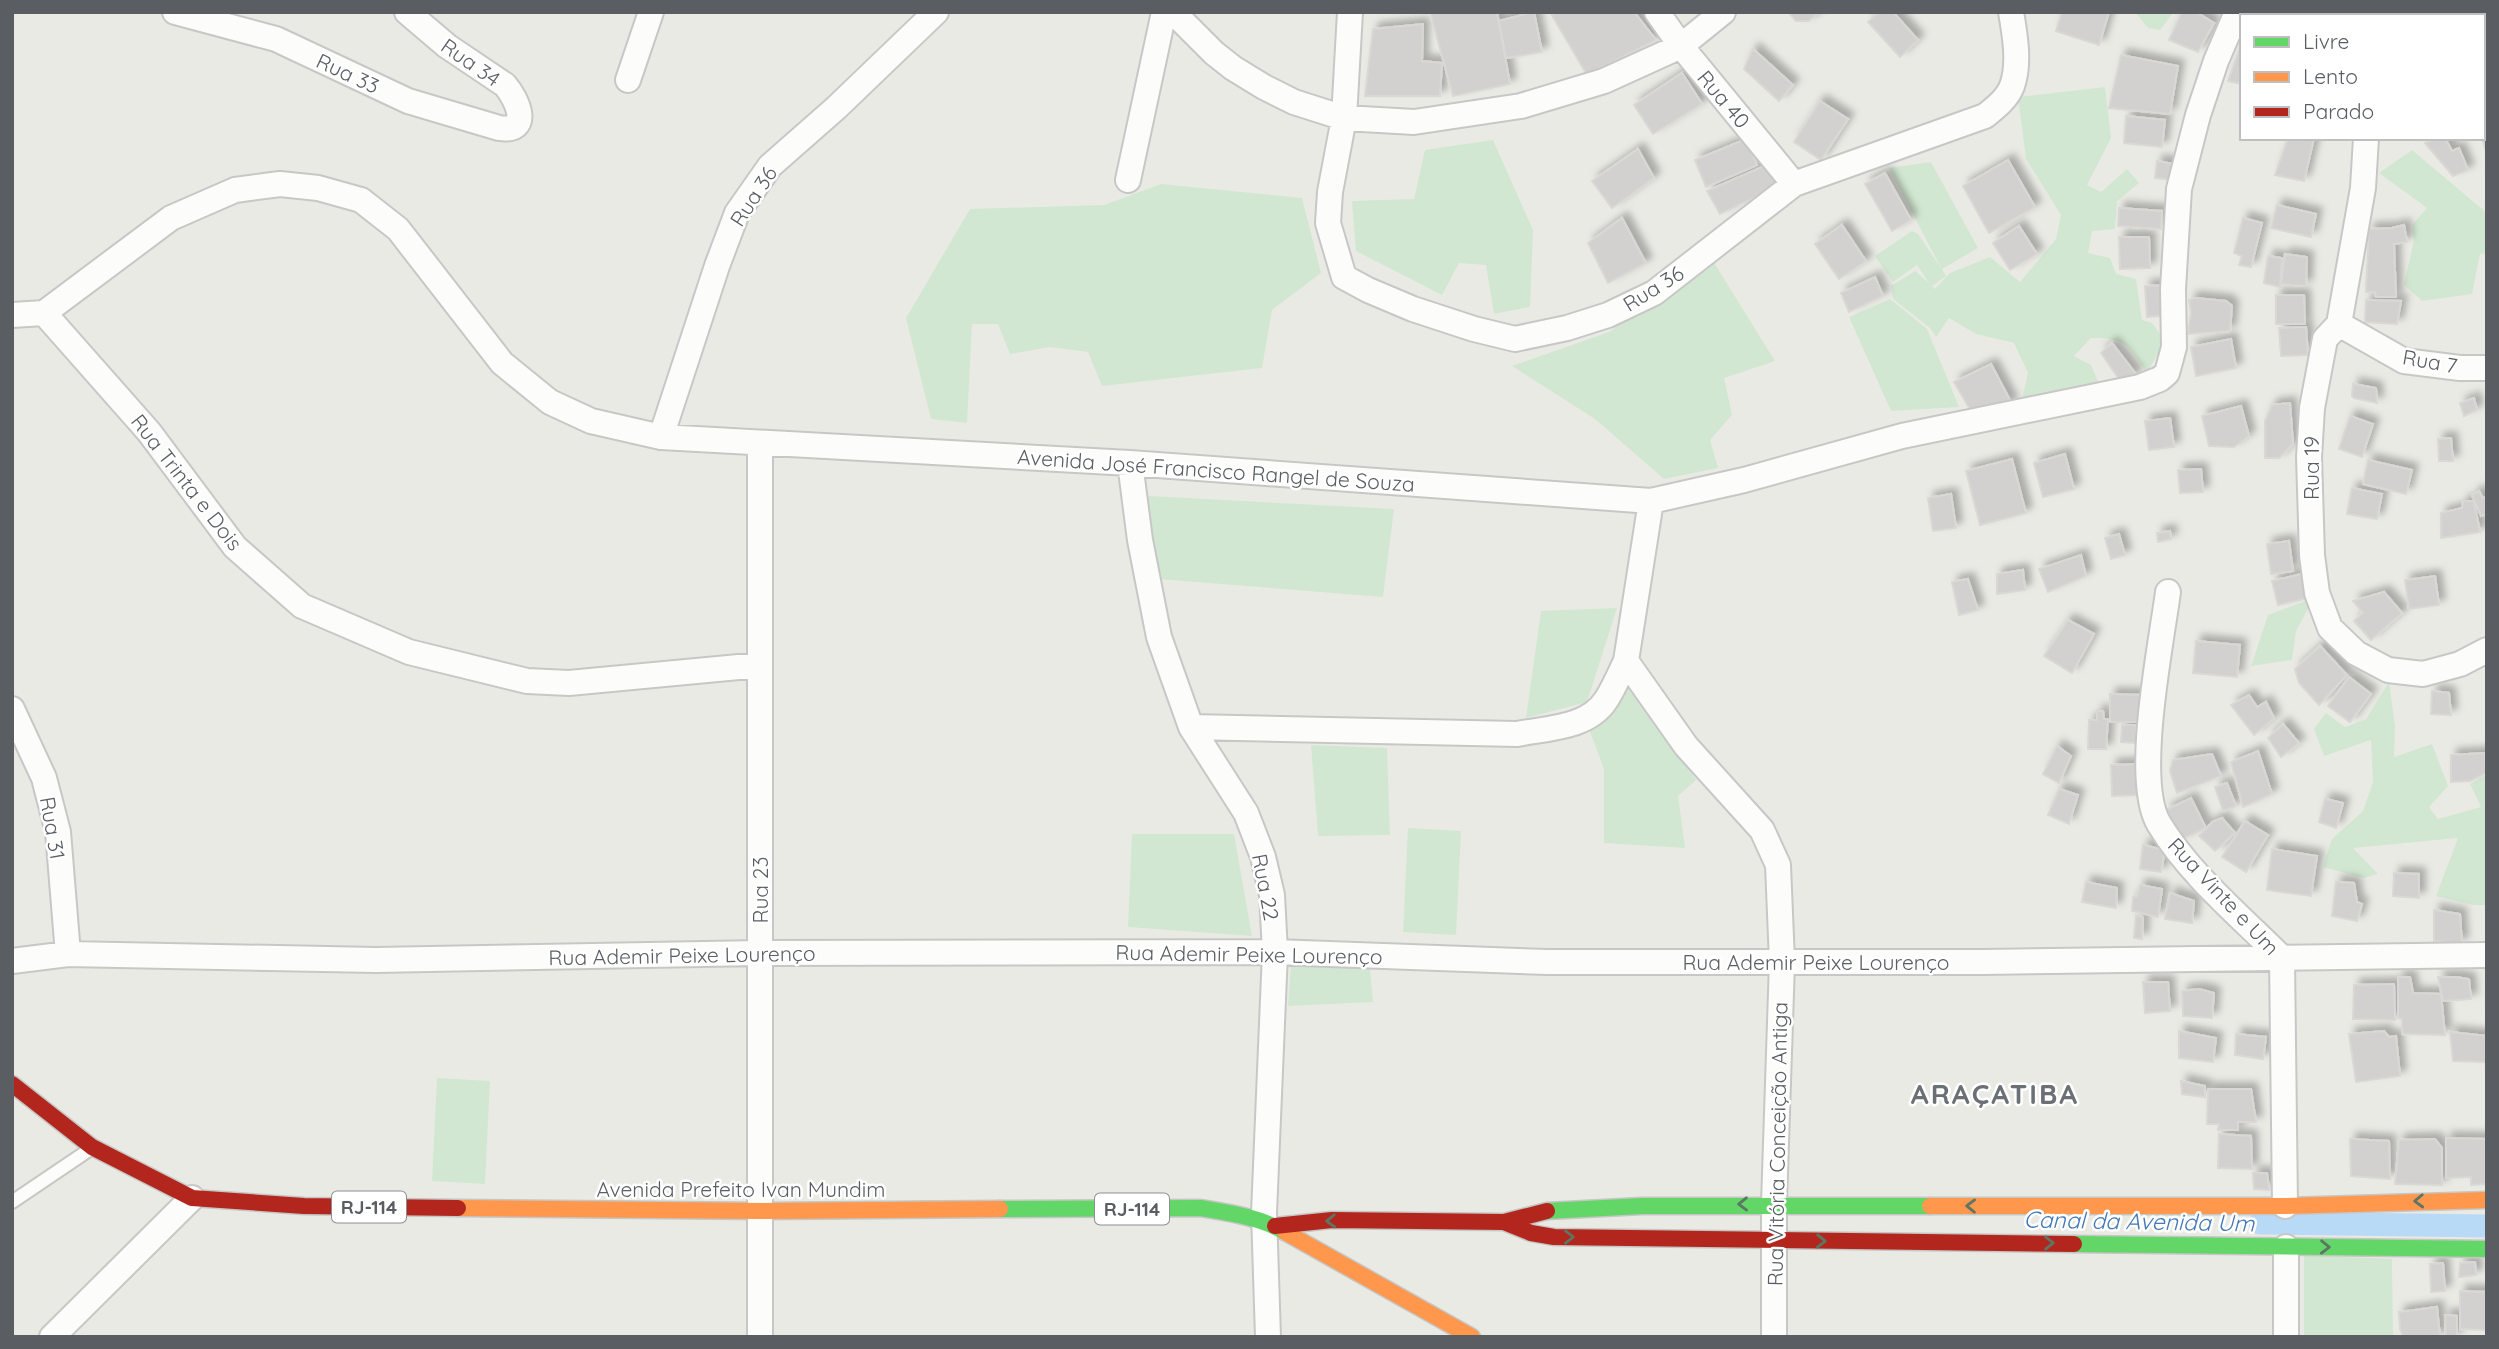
<svg xmlns="http://www.w3.org/2000/svg" width="2499" height="1349" font-family="Quicksand,sans-serif">
	<defs>
		<filter id="shadow"><feDropShadow dx="6" dy="-6" stdDeviation="3.5" flood-color="#0004"/></filter>
	</defs>
	<rect width="100%" height="100%" fill="#eaeae5"/>
	<!-- green -->
	<path fill="#d2e7d1" d="M2135 12H2174L2160 30 2148 28Z
		M2105 87 2111 138 2087 185 2101 192 2127 169 2139 183 2117 201 2115 229 2092 231 2088 253 2110 258 2116 274 2136 279 2142 320 2152 323 2165 341 2147 373C2127 345 2128 338 2091 338L2074 356 2091 365 2100 386 2020 408 2028 373 2014 343 1976 334 1949 318 1936 337 1930 328 1893 299 1891 286 1915 271 1929 283 1917 265 1893 282 1875 256 1912 231 1918 234 1941 268 1889 168 1931 162 1978 248 1942 269 1946 276 1932 286 1935 289 1950 273 1990 257 2020 282 2056 239 2061 215 2026 159 2018 97Z
		M1493 140 1533 230 1530 307 1494 314 1486 265 1459 263 1442 295 1356 251 1352 201 1414 199 1425 150Z
		M2412 150 2487 213V253L2480 254 2472 294 2422 301 2404 285 2414 240 2412 225 2427 208 2379 173Z
		M1161 184 1302 198 1321 273 1272 310 1262 368 1102 386 1088 352 1050 347 1010 354 998 324H972L967 423 931 419 906 318 970 209 1104 205Z
		M1713 261 1775 361 1724 378 1732 415 1710 440 1718 468 1664 479 1595 419 1512 366 1609 332Z
		M1890 299 1927 329 1959 407 1891 411 1849 317Z
		M1148 496 1394 509 1383 597 1158 579Z
		M2314 598 2296 631 2292 660 2251 666 2268 615Z
		M1617 608 1587 702 1526 718 1541 611Z
		M1630 677 1696 780 1678 796 1685 848 1604 843V769L1588 726Z
		M2389 682 2395 726 2394 757 2432 744 2448 786 2429 807 2438 819 2481 807 2470 784 2487 775V905H2473L2436 896 2458 838 2353 848 2378 874 2364 878 2323 867 2332 839 2363 811 2373 782 2371 740 2324 756 2314 729 2326 713 2345 727 2366 719Z
		M1311 745 1387 748 1390 835 1318 836Z
		M1408 828 1461 831 1456 935 1403 932Z
		M1132 834H1234L1252 936 1128 927Z
		M1291 966 1370 969 1373 1002 1288 1006Z
		M437 1078 490 1081 485 1184 432 1181Z
		M2304 1255 2392 1259 2393 1337H2304Z"/>
	<g fill="none" stroke-linecap="round" stroke-linejoin="round">
		<!-- canal -->
		<path stroke="#b8daf6" stroke-width="23" d="M2260 1223 2487 1226"/>
	</g>
	<!-- building -->
	<path fill="#d2d1cf" stroke="#dad8d4" stroke-width="2" filter="url(#shadow)" d="M1430 12H1497L1510 84 1453 96Z
		M1534 12 1542 52 1506 58 1499 21Z
		M1550 12H1634L1656 40 1587 75Z
		M1788 12H1818L1809 21H1796Z
		M1879 12H1893L1918 40 1900 57 1868 22Z
		M2062 12H2109L2099 45 2056 31Z
		M2182 12H2196L2214 23 2198 52 2169 40Z
		M1423 24 1422 61 1442 63 1440 96H1365L1373 29Z
		M2242 42V84L2228 81Z
		M1753 49 1793 85 1779 101 1744 69Z
		M2121 55 2178 66 2170 114 2109 108Z
		M1682 73 1702 104 1653 134 1634 105Z
		M1820 101 1848 119 1821 160 1794 142Z
		M2126 116 2165 120 2162 147 2124 143Z
		M2487 116V155L2482 138 2483 117Z
		M2288 138H2314L2304 181 2275 175Z
		M2436 138H2445L2452 151 2459 148 2468 170 2453 176 2425 143Z
		M1746 139 1757 165 1706 187 1695 160Z
		M1638 149 1654 178 1612 208 1592 181Z
		M2008 160 2035 207 1989 233 1963 186Z
		M2157 161 2174 164 2172 180 2155 178Z
		M1769 164 1779 186 1720 214 1707 191Z
		M1885 173 1911 220 1892 231 1865 184Z
		M2277 205 2316 214 2311 237 2271 228Z
		M2119 208 2162 211 2161 229 2118 226Z
		M1622 218 1646 263 1608 283 1588 243Z
		M2243 218 2262 223 2251 267 2239 265 2242 256 2234 253Z
		M1842 225 1866 261 1839 279 1815 244Z
		M2404 225 2407 242 2394 244 2396 297H2376L2375 292H2366L2369 229 2392 228Z
		M2019 226 2037 254 2010 270 1993 243Z
		M2119 237H2149L2150 268 2120 269Z
		M2285 254 2307 257 2306 286 2281 284Z
		M2268 256 2282 258 2280 287 2264 283Z
		M1875 277 1883 296 1849 312 1841 293Z
		M2167 285 2169 315 2147 317 2145 286Z
		M2276 295H2304L2305 324H2276Z
		M2195 298 2226 301 2232 306 2230 331 2188 334 2191 312 2189 300Z
		M2366 300 2401 301 2397 324 2365 322Z
		M2306 327 2308 355 2281 356 2279 328Z
		M2231 339 2236 368 2196 376 2191 347Z
		M2112 343 2136 374 2123 385 2101 353Z
		M1991 364 2012 404 1975 418 1954 382Z
		M2353 384 2376 388 2377 403 2354 398 2352 396Z
		M2474 398 2477 410 2464 416 2460 403Z
		M2290 403 2293 444 2279 458H2265V421L2272 405Z
		M2241 406 2249 436 2234 447 2209 446 2202 416Z
		M2350 416 2373 424 2362 457 2339 449Z
		M2170 418 2174 447 2149 450 2145 421Z
		M2451 438 2453 461H2439L2438 439Z
		M2065 454 2074 489 2043 497 2034 463Z
		M2012 459 2026 513 1980 525 1966 471Z
		M2368 460 2412 470 2406 494 2363 484Z
		M2201 469 2203 492 2180 493 2178 470Z
		M2352 488 2382 494 2377 519 2347 514Z
		M2479 491 2483 498 2487 497V514L2481 516 2472 495Z
		M1951 494 1956 528 1933 531 1928 498Z
		M2463 501H2474L2480 532 2441 538V513L2462 508Z
		M2170 531 2171 539 2158 542 2157 533Z
		M2119 534 2125 555 2111 559 2105 538Z
		M2289 541 2293 571 2271 574 2267 544Z
		M2081 555 2086 576 2048 592 2039 569Z
		M2023 570 2025 590 1997 594V574Z
		M2306 573 2312 597 2278 605 2272 581Z
		M2435 576 2439 605 2409 609 2405 580Z
		M1968 579 1978 610 1959 615 1952 582Z
		M2384 592 2402 613 2371 640 2354 621 2363 613 2353 601Z
		M2068 620 2094 634 2072 673 2044 656Z
		M2196 641 2240 645 2237 677 2193 673Z
		M2320 646 2347 675 2319 705 2299 683 2295 669Z
		M2349 677 2371 694 2350 722 2328 706Z
		M2432 691 2449 693 2451 715 2431 714Z
		M2110 694 2145 695 2144 722H2110Z
		M2249 695 2257 707 2266 702 2274 718 2254 735 2231 705Z
		M2097 711H2103L2104 719H2108L2106 749H2088L2089 720H2097Z
		M2283 724 2299 743 2281 757 2268 738Z
		M2122 725H2136V743L2121 742Z
		M2057 746 2071 756 2059 783 2043 774Z
		M2258 751 2272 794 2243 807 2231 762Z
		M2485 753 2486 773 2470 781 2451 782V755Z
		M2212 754 2221 776 2177 793 2170 771 2173 760Z
		M2139 764 2140 795 2112 796 2111 765Z
		M2227 783 2236 806 2223 811 2215 787Z
		M2059 789 2078 795 2069 824 2048 815Z
		M2191 798 2206 828 2180 840 2166 810Z
		M2325 799 2343 803 2336 828 2319 822Z
		M2222 818 2235 833 2215 851 2199 836 2212 822Z
		M2245 821 2268 835 2246 872 2222 857Z
		M2143 845 2165 850 2161 872 2140 869Z
		M2272 849 2317 856 2311 896 2267 890Z
		M2394 873 2419 874V898L2393 896Z
		M2086 882 2117 888 2116 908 2082 902Z
		M2336 882 2354 883 2357 902 2362 904 2357 921 2332 916Z
		M2140 885 2162 889 2158 917 2132 911 2133 897H2137Z
		M2170 893 2194 901 2192 923 2165 919Z
		M2434 910 2460 914 2462 944 2434 941Z
		M2136 915 2143 917 2142 939 2134 938Z
		M2398 977H2410L2413 993 2441 994 2445 1035 2402 1034V1019L2398 1018Z
		M2438 977H2456L2469 979 2471 999 2443 1001Z
		M2143 982H2168L2170 1011 2145 1013Z
		M2394 984 2395 1020 2353 1019 2354 985Z
		M2199 989 2214 993 2212 1018 2183 1016 2182 991Z
		M2179 1031 2216 1038 2213 1062 2179 1058Z
		M2384 1031 2389 1037 2396 1036 2400 1076 2356 1082 2349 1034Z
		M2450 1032 2487 1036V1062L2453 1061Z
		M2236 1034 2266 1037 2263 1059 2235 1055Z
		M2181 1081 2205 1086V1097L2182 1094Z
		M2208 1089H2251L2256 1122H2238V1130H2218L2219 1124H2207Z
		M2219 1134 2251 1136 2252 1169 2218 1168Z
		M2446 1138 2487 1139V1184L2471 1185V1177L2446 1178Z
		M2350 1139 2389 1141 2390 1179 2351 1176Z
		M2435 1139 2442 1148V1185L2395 1184 2399 1140Z
		M2253 1173H2267L2269 1190 2254 1189Z
		M2475 1262 2476 1275 2459 1277 2460 1263Z
		M2443 1263 2445 1291 2431 1292 2430 1264Z
		M2460 1291 2487 1292V1330L2460 1329Z
		M2437 1307 2440 1337H2403L2400 1329 2399 1312Z
		M2445 1315 2457 1316V1337H2446Z"/>
	<g fill="none" stroke-linecap="round" stroke-linejoin="round">
		<defs>
			<path id="lane" d="M12 1202 89 1150"/>
			<path id="street" d="M175 12 276 39 408 101 499 128C533 133 517 99 505 85L447 46 407 12
				M1173 12 1214 53 1233 68 1264 87 1294 102 1344 118 1414 122 1521 106 1604 81 1681 46 1723 12
				M1350 12 1344 118 1330 192 1328 223 1344 277 1368 290 1413 309 1474 329 1515 339 1567 328 1608 315 1654 293 1794 184 1985 116C1995 108 2007 99 2012 86 2020 64 2015 35 2011 12
				M1657 12 1681 46 1794 184
				M2353 12 2354 16
				M628 80 651 12
				M2366 138 2363 188 2339 324 2325 339 2312 408 2309 457 2312 555 2317 593 2330 628 2356 653 2388 670 2423 674 2460 664 2487 650
				M1128 180 1164 12
				M44 313 149 432 235 547 302 606 409 652 527 681 569 683 760 665
				M12 315 44 313 171 218 235 190 280 184 318 188 361 200 398 229 502 363 550 402 591 421 661 437 1130 463 1651 501 1744 480 1902 436 2140 387 2160 379 2167 373 2174 347 2173 289 2179 189 2198 115 2216 61 2237 12
				M2339 324 2404 361 2460 368H2487
				M661 437 717 266 737 213 770 166 836 108 936 12
				M760 444V1337
				M1130 463 1140 540 1159 637 1191 727 1246 813 1263 857 1272 895 1275 952 1264 1213 1268 1337
				M1651 501 1626 661 1686 746 1762 830 1778 865 1782 962 1774 1204V1337
				M2168 592C2161 645 2133 781 2159 824 2190 875 2240 916 2282 958L2285 1206
				M12 709 44 778 58 832 68 954
				M1191 727 1517 734C1548 728 1588 728 1606 700 1614 688 1620 673 1626 661
				M12 961 68 954 376 960 760 953 1275 952 1547 962H1983L2487 955
				M2286 1247V1337
				M52 1337 192 1198"/>
			<path id="fast" d="M1000 1209 1200 1208C1229 1213 1260 1217 1285 1232
				M1547 1211 1642 1206H1930
				M2074 1244 2487 1249"/>
			<path id="slow" d="M1930 1206H2285L2487 1200
				M458 1208 761 1211 1000 1209
				M1285 1232 1472 1337"/>
			<path id="jam" d="M12 1084 92 1147 192 1198 304 1206 458 1208
				M1504 1222 1531 1233 1554 1237 2074 1244
				M1275 1226 1332 1220 1504 1222 1547 1211"/>
		</defs>
		<!-- lane casing -->
		<use href="#lane" stroke="#c7c7c7" stroke-width="16"/>
		<!-- street casing -->
		<use href="#street" stroke="#c7c7c7" stroke-width="28"/>
		<!-- fast casing -->
		<use href="#fast" stroke="#c6c7c5" stroke-width="19"/>
		<!-- slow casing -->
		<use href="#slow" stroke="#c6c7c5" stroke-width="19"/>
		<!-- jam casing -->
		<use href="#jam" stroke="#c6c7c5" stroke-width="19"/>
		<!-- lane -->
		<use href="#lane" stroke="#fcfcfb" stroke-width="12"/>
		<!-- street -->
		<use href="#street" stroke="#fcfcfb" stroke-width="24"/>
		<!-- fast -->
		<use href="#fast" stroke="#63d668" stroke-width="16"/>
		<!-- slow -->
		<use href="#slow" stroke="#ff974d" stroke-width="16"/>
		<!-- jam -->
		<use href="#jam" stroke="#b3261e" stroke-width="16"/>
	</g>
	<!-- one-way arrows -->
	<defs><path id="oneway-chevron" d="M-2-3.5L2.5 0L-2 3.5" fill="none" stroke-width="1.6" stroke-linecap="round" stroke-linejoin="round" transform="scale(1.75)"/></defs>
	<g stroke="#5c7664">
		<use href="#oneway-chevron" transform="translate(2419 1201) rotate(178)"/>
		<use href="#oneway-chevron" transform="translate(1743 1204) rotate(179)"/>
		<use href="#oneway-chevron" transform="translate(1971 1206) rotate(-179)"/>
		<use href="#oneway-chevron" transform="translate(1331 1221) rotate(178)"/>
		<use href="#oneway-chevron" transform="translate(1569 1237)"/>
		<use href="#oneway-chevron" transform="translate(1821 1241) rotate(1)"/>
		<use href="#oneway-chevron" transform="translate(2049 1243) rotate(-1)"/>
		<use href="#oneway-chevron" transform="translate(2325 1247) rotate(1)"/>
	</g>
	<g text-anchor="middle" dominant-baseline="central" stroke-width="5" stroke-linejoin="round" paint-order="stroke">
		<!-- shield labels -->
		<g fill="#fff" stroke="#8c8e92" stroke-width="2">
			<rect x="332" y="1191.5" width="74" height="31" rx="5"/>
			<rect x="1095" y="1193.5" width="74" height="31" rx="5"/>
		</g>
		<g font-size="19" font-weight="bold" fill="#5a5e63">
			<text x="369" y="1207">RJ-114</text>
			<text x="1132" y="1209">RJ-114</text>
		</g>
		<!-- street labels -->
		<g font-size="21" fill="#5a5e63" stroke="#fff">
			<text transform="translate(471 62) rotate(35)">Rua 34</text>
			<text transform="translate(348 73) rotate(25)">Rua 33</text>
			<text transform="translate(1724 99) rotate(50)">Rua 40</text>
			<text transform="translate(753 196) rotate(-57)">Rua 36</text>
			<text transform="translate(1653 288) rotate(-32)">Rua 36</text>
			<text transform="translate(2430 361) rotate(10)">Rua 7</text>
			<text transform="translate(2311 468) rotate(-90)">Rua 19</text>
			<text transform="translate(1216 470) rotate(4)">Avenida José Francisco Rangel de Souza</text>
			<text transform="translate(187 482) rotate(52)">Rua Trinta e Dois</text>
			<text transform="translate(53 828) rotate(80)">Rua 31</text>
			<text transform="translate(1266 887) rotate(79)">Rua 22</text>
			<text transform="translate(760 890) rotate(-90)">Rua 23</text>
			<text transform="translate(2224 896) rotate(47)">Rua Vinte e Um</text>
			<text transform="translate(1249 954) rotate(1)">Rua Ademir Peixe Lourenço</text>
			<text transform="translate(682 955) rotate(-1)">Rua Ademir Peixe Lourenço</text>
			<text x="1816" y="962">Rua Ademir Peixe Lourenço</text>
			<text transform="translate(1777 1144) rotate(-89)">Rua Vitória Conceição Antiga</text>
			<text x="741" y="1189">Avenida Prefeito Ivan Mundim</text>
		</g>
		<!-- water labels -->
		<g font-size="23" font-style="italic" fill="#4379b6" stroke="#fff">
			<text transform="translate(2139 1221) rotate(1)">Canal da Avenida Um</text>
		</g>
		<!-- district labels -->
		<g font-size="28" font-weight="bold" letter-spacing="2" fill="#6b7075" stroke="#fff">
			<text x="1995" y="1093">ARAÇATIBA</text>
		</g>
	</g>
	<!-- border -->
	<rect width="2499" height="1349" fill="none" stroke="#5a5e63" stroke-width="28"/>
	<!-- legend -->
	<rect x="2240" y="14" width="245" height="126" fill="#ffffff" stroke="#bdbfc1" stroke-width="2"/>
	<rect x="2254" y="37" width="35" height="10" fill="#63d668" stroke="#bdbfc1" stroke-width="2"/>
	<text x="2303" y="49" font-size="21" fill="#5a5e63">Livre</text>
	<rect x="2254" y="72" width="35" height="10" fill="#ff974d" stroke="#bdbfc1" stroke-width="2"/>
	<text x="2303" y="84" font-size="21" fill="#5a5e63">Lento</text>
	<rect x="2254" y="107" width="35" height="10" fill="#b3261e" stroke="#bdbfc1" stroke-width="2"/>
	<text x="2303" y="119" font-size="21" fill="#5a5e63">Parado</text>
</svg>
